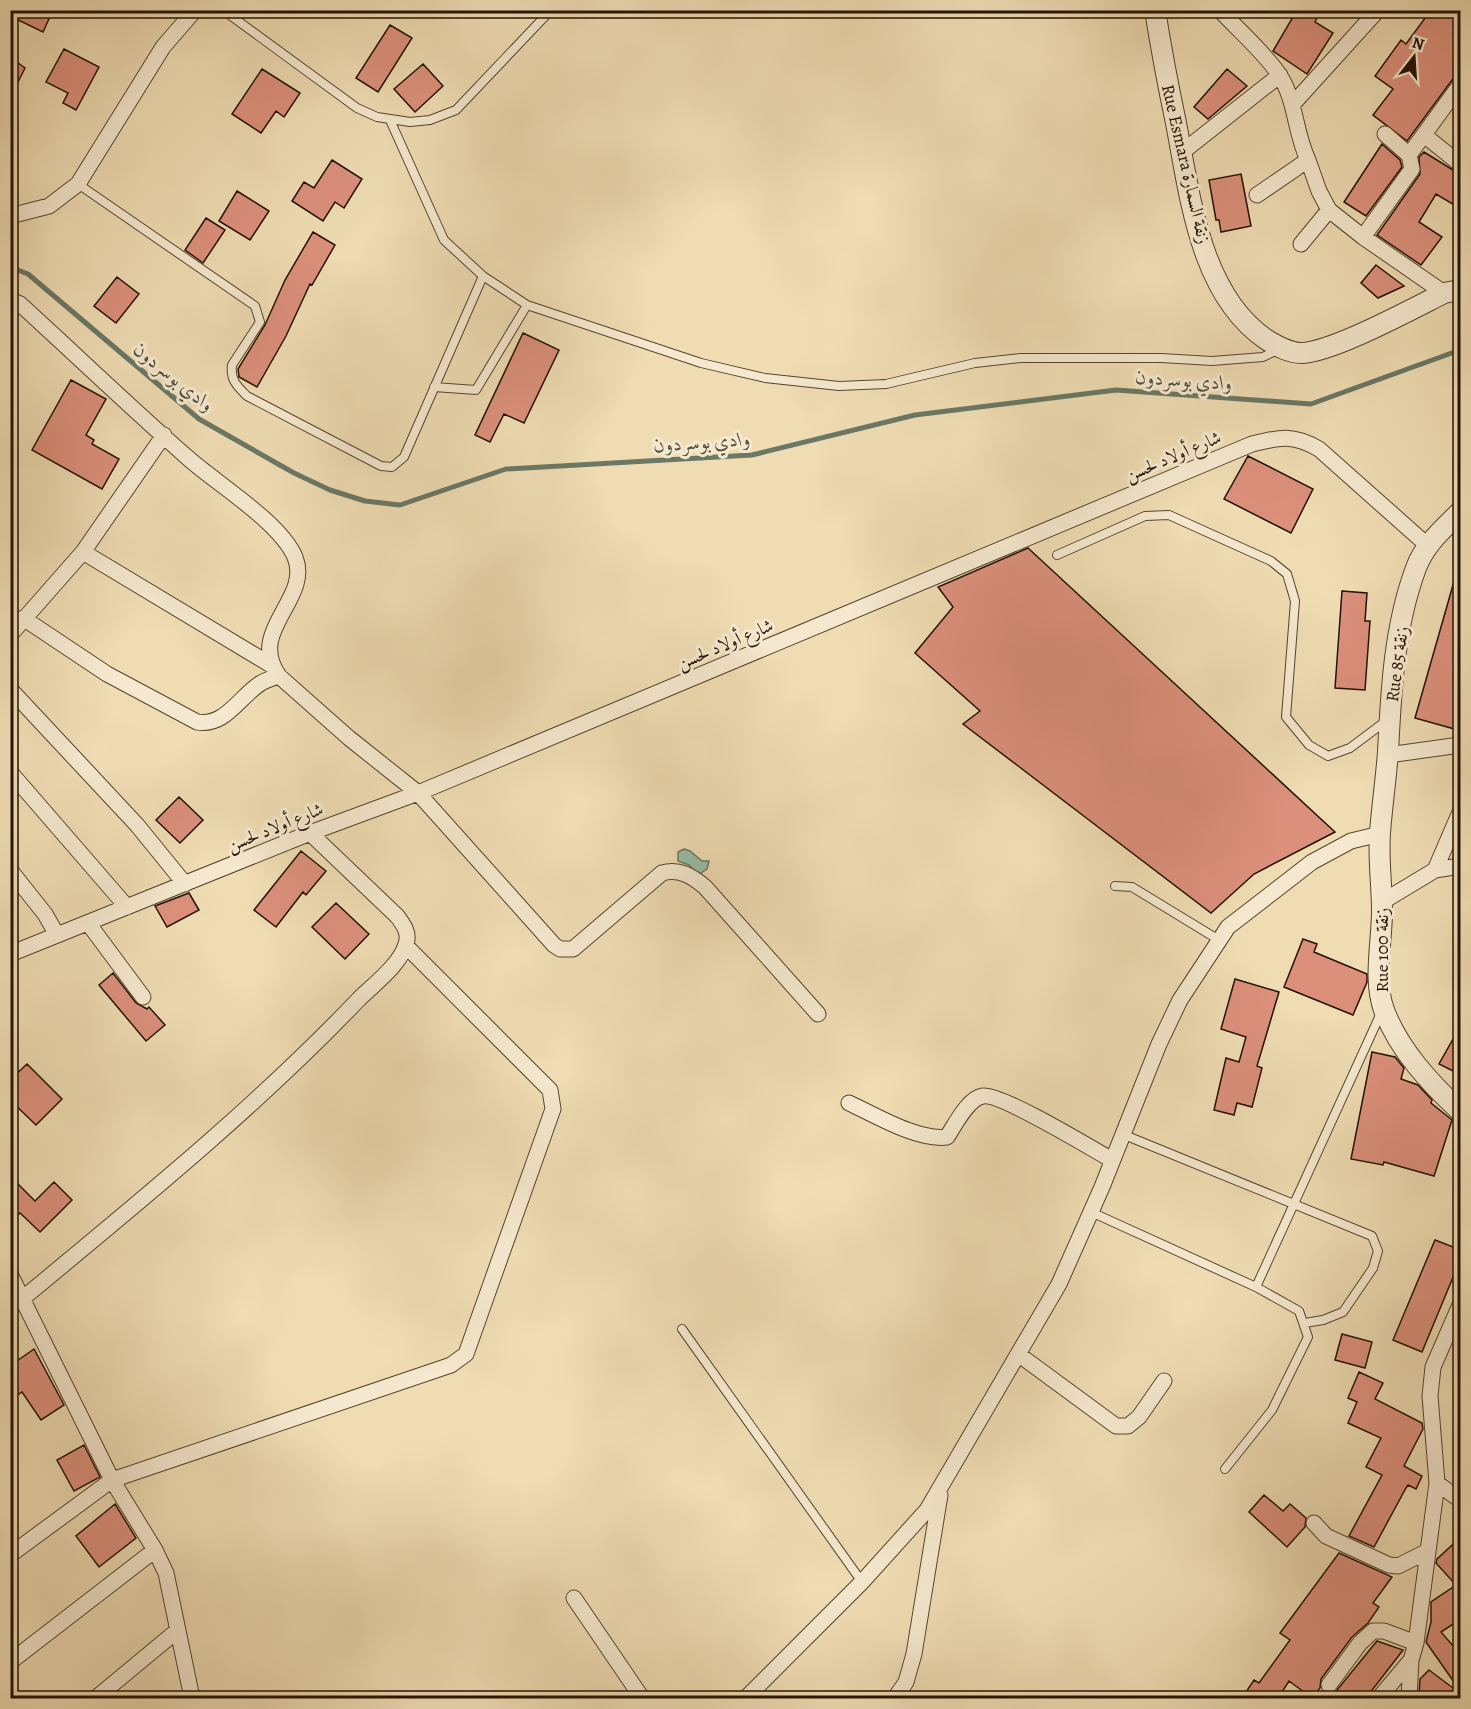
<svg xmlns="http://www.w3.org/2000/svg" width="1471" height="1709" font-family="Alegreya,Amiri,serif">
	<rect width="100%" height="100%" fill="#efdcb3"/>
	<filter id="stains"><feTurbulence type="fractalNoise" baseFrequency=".00333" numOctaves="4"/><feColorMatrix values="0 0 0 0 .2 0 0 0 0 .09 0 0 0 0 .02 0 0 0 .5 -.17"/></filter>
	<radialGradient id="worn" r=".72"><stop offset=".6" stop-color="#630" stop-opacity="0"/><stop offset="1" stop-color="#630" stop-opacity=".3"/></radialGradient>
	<!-- water -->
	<path fill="#9abca9" stroke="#6a7865" stroke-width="1.5" d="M684 849 690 851 702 861H709L707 869 698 875 689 865 678 861V852Z"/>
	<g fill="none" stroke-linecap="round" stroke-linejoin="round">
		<!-- stream -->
		<path stroke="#6a7865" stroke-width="5" d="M10 267 28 274 199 419 294 473 330 490 365 501 400 505 506 469 752 455 915 415 1116 390 1311 404 1460 350"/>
	</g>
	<!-- building -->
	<path fill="#dc907c" stroke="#231200" stroke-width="1.5" d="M10 10H53L43 32 10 16Z
		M1297 10H1321L1315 22 1333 33 1307 74 1273 51Z
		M1431 10H1446L1461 21V68L1407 141 1373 115 1393 89 1375 76 1401 40 1406 44Z
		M390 25 412 38 378 92 356 78Z
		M64 49 99 67 76 110 63 103 68 93 46 82Z
		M10 57 25 68 10 98Z
		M423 64 443 86 415 112 394 89Z
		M262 69 300 93 284 117 276 111 261 133 232 114Z
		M1227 69 1247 86 1208 119 1194 107Z
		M1382 144 1400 160 1402 167 1366 216 1344 202Z
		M1424 152 1461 175V209L1436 194 1419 222 1442 237 1421 265 1377 235 1420 174 1419 157Z
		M332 160 362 179 344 208 335 202 323 221 292 201 304 182 314 188Z
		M1241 174 1251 226 1221 232 1219 220H1216L1209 180Z
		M237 191 269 211 250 240 219 221Z
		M206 218 225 230 203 263 185 250Z
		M313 232 335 245 312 285 310 284 286 336 257 387 239 377 238 369 265 325 285 280Z
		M1376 265 1404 286 1378 298 1361 283Z
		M117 277 139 294 116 323 94 306Z
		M523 333 559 350 524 423 504 414 490 442 475 435Z
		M71 380 106 399 86 435 94 440 92 444 119 459 102 489 32 450Z
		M1248 456 1313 489 1291 533 1224 499Z
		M1028 548 1335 832 1254 874 1211 913 963 724 980 711 915 653 953 607 938 587Z
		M1457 571 1461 572V721L1458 730 1415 718Z
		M1342 591 1367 593 1365 621H1370L1365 690 1335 688Z
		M179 797 203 820 180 843 156 820Z
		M301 851 326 871 306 895 303 892 276 927 254 910Z
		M189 893 199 910 167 927 155 906Z
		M336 903 369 934 345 959 312 927Z
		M1303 939 1317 944 1314 952 1367 974V982L1353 1015 1284 987Z
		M113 973 136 1003 147 1009 149 1007 165 1025 146 1041 99 985Z
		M1235 979 1279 992 1257 1066 1262 1068 1252 1107 1237 1103 1234 1115 1214 1110 1226 1058 1239 1062 1246 1037 1221 1029Z
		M1461 1025V1075L1439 1064Z
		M1372 1052 1395 1057 1404 1068 1401 1079 1418 1085 1432 1100 1431 1103 1452 1120 1434 1176 1384 1162 1383 1165 1351 1159Z
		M27 1064 62 1099 36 1125 10 1100V1080Z
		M10 1176 35 1201 54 1182 72 1200 40 1232 20 1213 10 1222Z
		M1435 1240 1461 1250V1258L1422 1352 1393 1340Z
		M1342 1334 1372 1342 1365 1368 1335 1360Z
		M34 1349 64 1405 41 1420 22 1392 10 1400V1366Z
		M1359 1372 1383 1383 1375 1399 1422 1423 1423 1429 1404 1466 1422 1476 1416 1489 1408 1485 1406 1488 1374 1547 1349 1536 1382 1475 1366 1467 1381 1438 1348 1423 1357 1402 1348 1398Z
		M84 1445 100 1477 74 1491 57 1460Z
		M1264 1495 1283 1511 1290 1504 1306 1518 1305 1527 1287 1547 1249 1512Z
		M115 1504 136 1538 99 1567 76 1536Z
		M1461 1537V1619L1441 1632 1461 1655V1692L1426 1642 1431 1622V1602L1456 1585 1436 1563 1437 1559Z
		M1339 1553 1392 1577 1373 1603 1379 1607 1368 1623 1352 1637 1321 1679 1320 1688 1312 1698 1289 1681 1278 1698H1242L1254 1680 1259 1683 1290 1640 1280 1633Z
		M1377 1641 1403 1650 1366 1698H1348L1337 1690Z
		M1429 1670 1461 1694V1698H1422L1419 1695 1420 1679Z"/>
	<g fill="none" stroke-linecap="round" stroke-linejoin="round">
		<defs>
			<path id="service" d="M223 10 357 108 377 117 410 122 430 120 456 110 551 10
				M390 120 444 240 483 276 527 305 701 363 765 378 839 386 886 384 975 363 1021 358H1161L1212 361 1263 357 1277 350
				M78 184 255 306 260 322 232 365C230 380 237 386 247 396L381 466 392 467 404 457 483 276
				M434 387 476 390 527 305
				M1057 555 1145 516 1169 515 1271 561 1287 574 1295 601 1286 717 1309 745 1328 756 1350 748 1386 721
				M1115 886 1132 887 1219 940
				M1122 1134 1372 1236 1378 1251 1373 1268 1343 1312 1323 1320 1305 1323
				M1091 1212 1256 1287 1299 1311 1308 1337 1272 1410 1225 1469
				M1256 1287 1381 1013
				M682 1329 862 1582"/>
			<path id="minor" d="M1220 10C1237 29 1268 56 1280 76 1296 101 1295 133 1308 160
				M1292 105 1378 10
				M1385 134 1409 155
				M1424 135 1460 164
				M1181 153 1280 75
				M1257 195 1308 160 1319 191 1329 210
				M10 216 49 206 78 184 163 47 195 10
				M1363 237 1412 169 1409 155 1460 85
				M1301 244 1329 210 1363 237 1444 293
				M10 300 20 304C76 355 131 408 188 458 217 484 280 522 295 557 312 600 246 630 279 676L349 738 418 793 554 945 560 949H573L662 873C679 868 692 876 705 887L818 1014
				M83 552 271 665
				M23 618 107 674 197 722C225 727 239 697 261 683 266 680 273 678 279 676
				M10 635 83 552 164 435
				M10 689 137 825 185 884
				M1388 755 1460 745
				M10 772 127 907
				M10 870 45 914 57 935
				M1435 870 1460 812
				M1382 902 1435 870 1460 866
				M88 923 143 997
				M10 954 310 833 418 793 1252 444C1280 437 1293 434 1319 449L1427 545
				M849 1103C875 1115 918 1141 947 1137 955 1125 968 1098 983 1096 1000 1093 1091 1148 1112 1160
				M10 1274 112 1480 155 1550 166 1573 192 1698
				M10 1300 22 1299C138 1203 255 1108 359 999 374 984 400 965 406 944 410 933 403 924 397 916L310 833
				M1018 1354 1116 1426H1128L1139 1417 1164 1381
				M1437 1483 1460 1500
				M1314 1523 1326 1536 1389 1565 1398 1566 1428 1551
				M10 1555 112 1480 451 1365 466 1354 553 1109 550 1090 406 946
				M574 1598 642 1698
				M10 1662 155 1550
				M1329 1685 1360 1643 1373 1631H1384L1416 1643
				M96 1698 178 1630
				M746 1698 862 1582 927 1510 1059 1284 1102 1187 1159 1044 1180 1000 1228 927 1312 862 1351 841 1380 834
				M895 1698 906 1682 914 1654 940 1495
				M1379 1698 1411 1660
				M1409 1698 1411 1660 1416 1643 1437 1483 1430 1396 1433 1367 1460 1305"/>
			<path id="tertiary" d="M1155 10C1161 48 1168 85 1176 123 1190 196 1200 295 1267 340 1277 346 1289 353 1301 353 1331 353 1414 308 1444 293L1460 290
				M1460 512C1442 530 1425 544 1416 568 1394 627 1391 691 1388 752 1386 779 1382 806 1380 833 1378 859 1382 885 1382 911 1382 942 1373 980 1384 1010 1399 1050 1430 1083 1460 1111"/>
		</defs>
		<!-- service casing -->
		<use href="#service" stroke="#56442d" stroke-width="10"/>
		<!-- minor casing -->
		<use href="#minor" stroke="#56442d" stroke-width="17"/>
		<!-- tertiary casing -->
		<use href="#tertiary" stroke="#56442d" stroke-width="22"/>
		<!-- service -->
		<use href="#service" stroke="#f5e8ce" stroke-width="8"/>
		<!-- minor -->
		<use href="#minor" stroke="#f5e8ce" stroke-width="15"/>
		<!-- tertiary -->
		<use href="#tertiary" stroke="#f5e8ce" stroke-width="20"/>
	</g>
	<g text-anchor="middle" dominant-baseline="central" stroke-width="6" stroke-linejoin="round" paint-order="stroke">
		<!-- street labels -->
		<g font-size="18" fill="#231200" stroke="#f5e8ce">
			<text transform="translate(1186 164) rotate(77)">Rue Esmara زنقة السمارة</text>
			<text transform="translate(1173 456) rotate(-23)">شارع أولاد لحسن</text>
			<text transform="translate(725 644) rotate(-23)">شارع أولاد لحسن</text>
			<text transform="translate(1397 664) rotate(-82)">Rue 85 زنقة</text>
			<text transform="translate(275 827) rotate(-22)">شارع أولاد لحسن</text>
			<text transform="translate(1382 950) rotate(-90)">Rue 100 زنقة</text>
		</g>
		<!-- water labels -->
		<g font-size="20" font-style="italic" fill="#4d4e3b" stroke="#f5e8ce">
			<text transform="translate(174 377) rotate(39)">وادي بوسردون</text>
			<text transform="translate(1184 380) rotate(4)">وادي بوسردون</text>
			<text transform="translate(702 442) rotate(-4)">وادي بوسردون</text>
		</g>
	</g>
	<!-- margin -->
	<rect width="1471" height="1709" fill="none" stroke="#efdcb3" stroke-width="36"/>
	<rect x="12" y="12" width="1447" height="1685" fill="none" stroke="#231200" stroke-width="3"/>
	<rect x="18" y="18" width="1435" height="1673" fill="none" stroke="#231200" stroke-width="1.5"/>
	<!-- north arrow -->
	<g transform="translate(1414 57) rotate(17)" stroke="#f5e8ce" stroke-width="4.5" paint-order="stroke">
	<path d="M0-4.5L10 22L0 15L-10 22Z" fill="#231200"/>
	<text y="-9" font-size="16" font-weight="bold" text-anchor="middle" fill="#231200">N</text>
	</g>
	<rect width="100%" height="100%" filter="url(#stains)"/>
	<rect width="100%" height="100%" fill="url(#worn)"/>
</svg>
